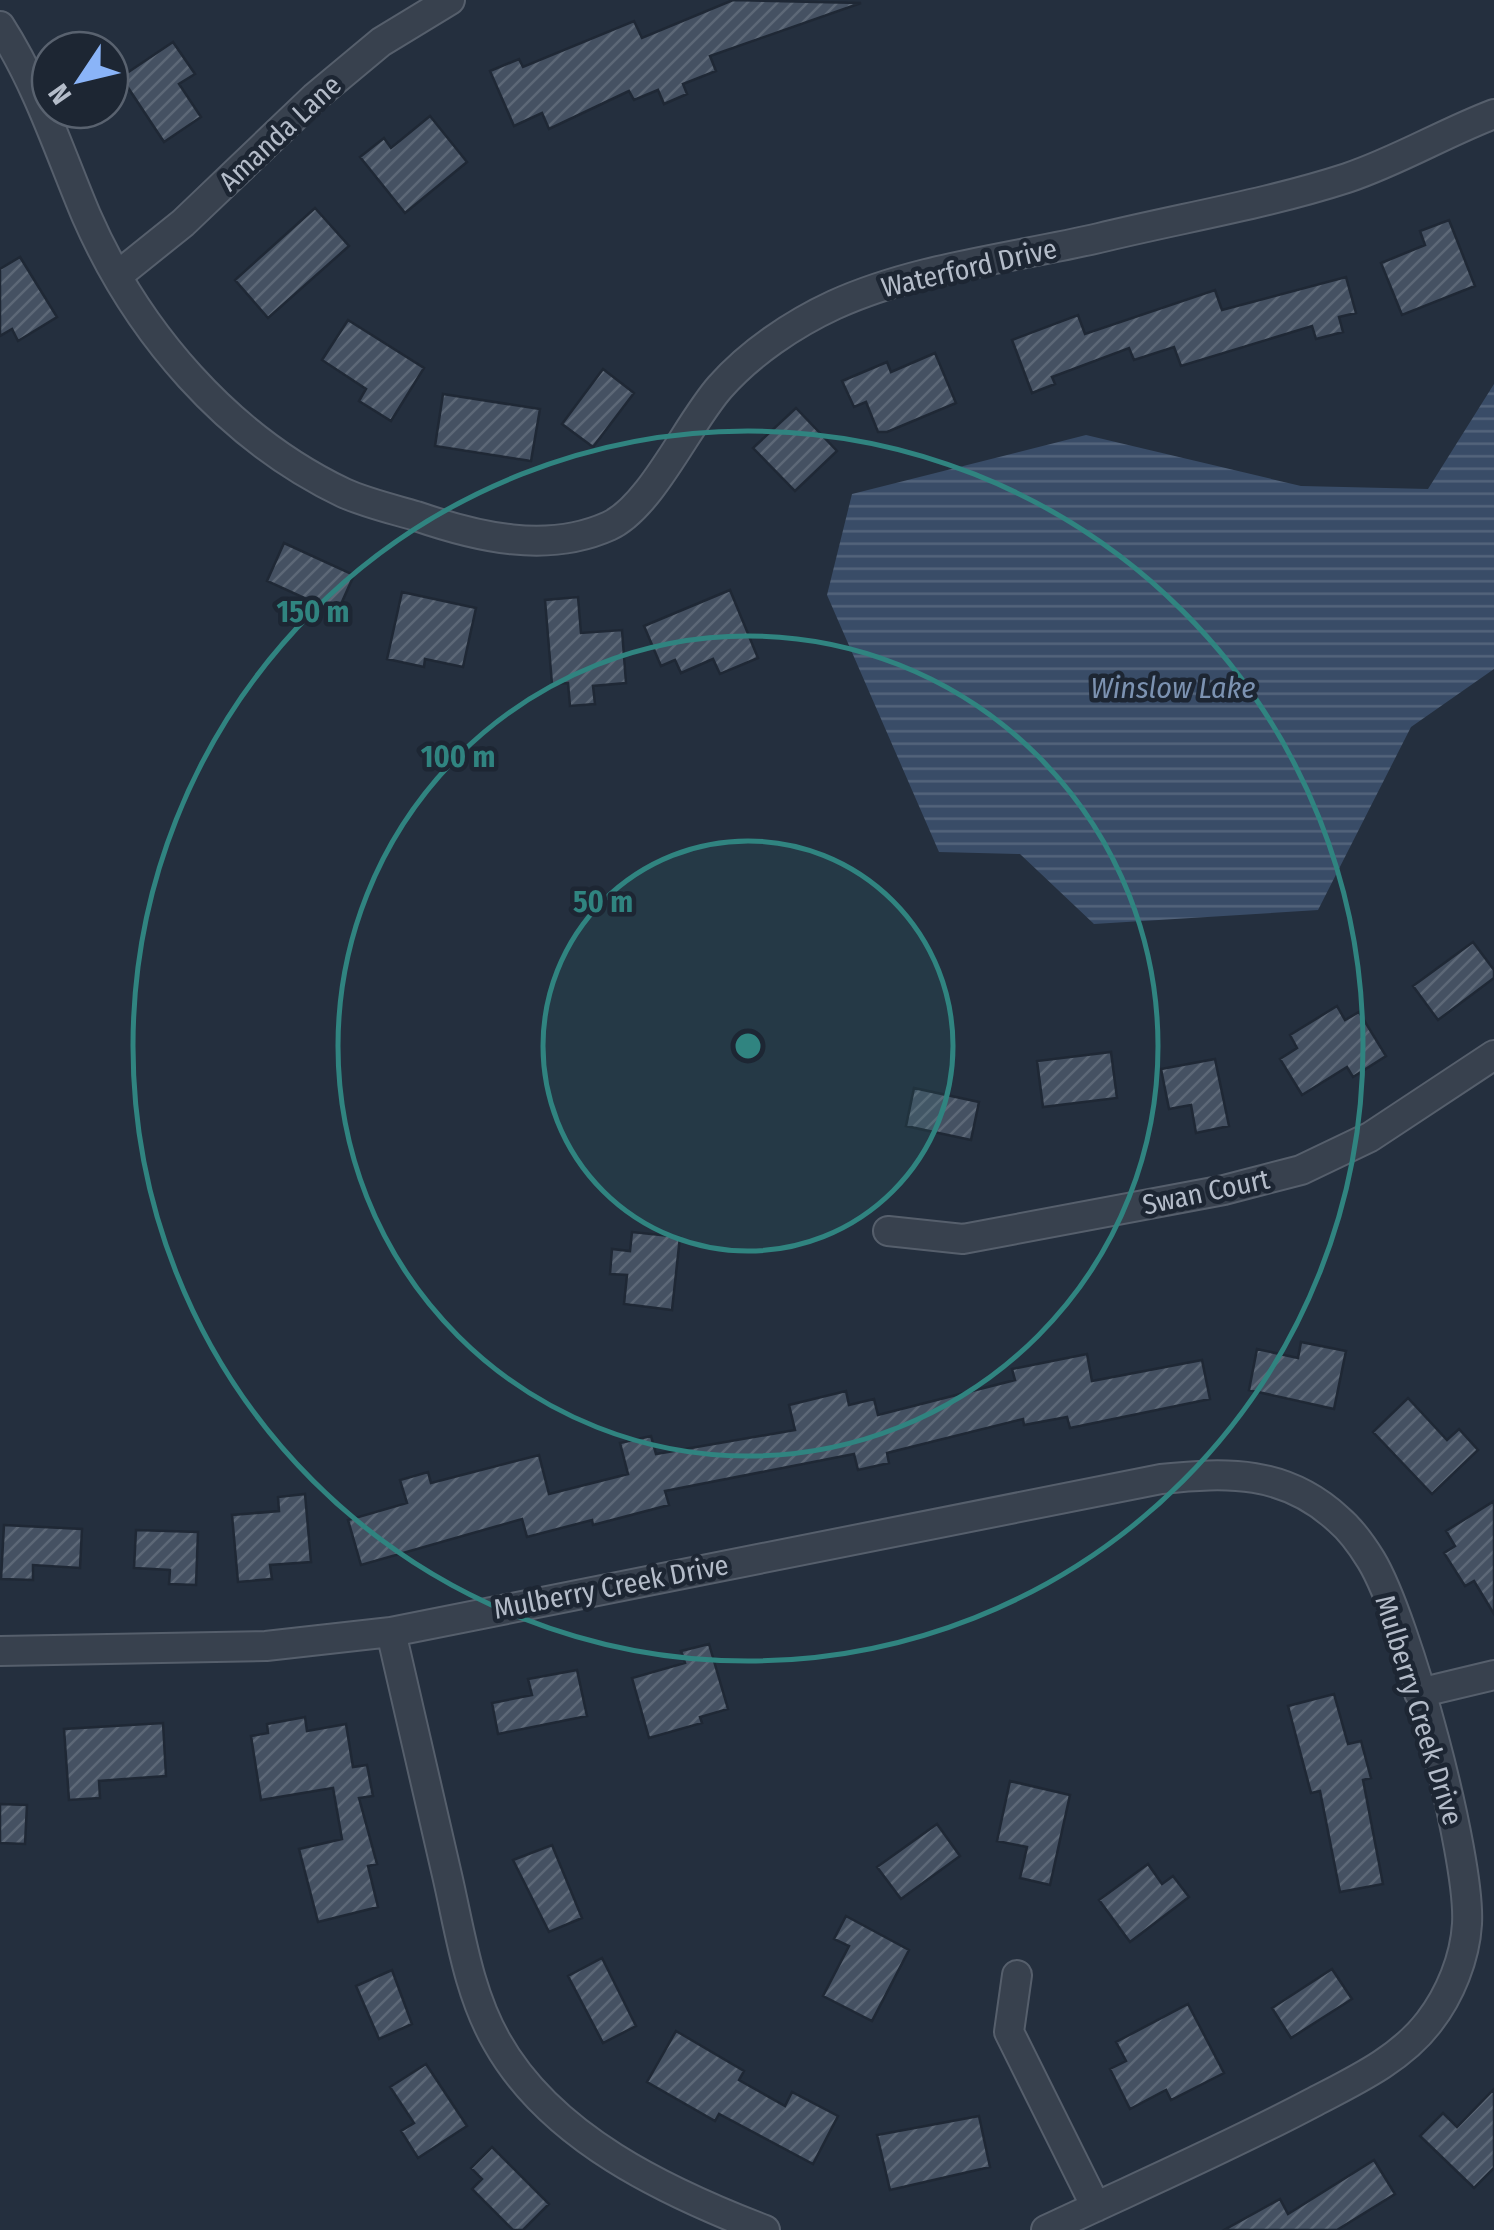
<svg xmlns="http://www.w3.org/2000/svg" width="1494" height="2230" font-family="'Fira Sans Condensed',sans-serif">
	<defs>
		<pattern id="water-rules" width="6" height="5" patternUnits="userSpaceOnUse" patternTransform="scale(2.5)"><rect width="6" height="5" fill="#394c67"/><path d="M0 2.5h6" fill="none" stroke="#53647b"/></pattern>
		<pattern id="building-hatch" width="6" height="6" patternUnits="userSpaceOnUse" patternTransform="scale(2.5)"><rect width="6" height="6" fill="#455162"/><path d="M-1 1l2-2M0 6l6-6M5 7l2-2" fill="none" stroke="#5d6877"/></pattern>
	</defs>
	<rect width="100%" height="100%" fill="#242f3e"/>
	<!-- water -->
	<path fill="url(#water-rules)" d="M1494 384V669L1411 727 1318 910 1094 924 1020 854 939 852 827 595 852 494 1086 435 1301 486 1428 489Z"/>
	<!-- building -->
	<path fill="url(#building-hatch)" stroke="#1f2835" stroke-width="2.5" d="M733 0 861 3 710 56 716 71 683 84 687 94 664 104 658 90 634 100 629 91 549 129 542 113 514 126 490 71 519 59 523 67 634 21 642 38Z
		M173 42 195 74 179 84 201 117 164 142 121 77Z
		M430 116 467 162 405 213 360 157 384 138 391 148Z
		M315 208 349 246 268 318 235 280Z
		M1449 220 1475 286 1402 315 1381 263 1425 245 1420 231Z
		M20 257 57 317 18 341 12 329 0 336V269Z
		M1346 277 1356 313 1339 317 1343 332 1316 339 1312 326 1181 366 1174 347 1134 360 1129 348 1052 377 1055 384 1032 393 1012 340 1078 315 1085 334 1215 290 1222 310Z
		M348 320 424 368 391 421 359 401 366 389 322 360Z
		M935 353 956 403 887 432H878L866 402 854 407 842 381 887 362 891 372Z
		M603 369 634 393 593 447 562 424Z
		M443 394 540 409 531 461 435 446Z
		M796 408 837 451 795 491 753 448Z
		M284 543 354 575 337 613 267 581Z
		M730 590 758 658 720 674 713 659 681 673 675 660 661 666 644 626Z
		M402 592 476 608 463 667 425 659 424 667 387 659Z
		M578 597 581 633 622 630 626 683 593 686 595 704 570 706 568 683 552 684 545 600Z
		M1473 942 1494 970V978L1438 1020 1413 986Z
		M1337 1006 1345 1020 1359 1012 1386 1056 1353 1077 1347 1067 1302 1095 1280 1059 1297 1048 1290 1035Z
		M1111 1052 1117 1098 1043 1107 1037 1061Z
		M1215 1059 1229 1126 1196 1133 1191 1105 1169 1109 1161 1069Z
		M914 1088 979 1102 971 1140 906 1126Z
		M632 1232 680 1237 672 1310 624 1304 627 1275 610 1274 612 1249 630 1251Z
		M1301 1342 1346 1351 1334 1409 1249 1390 1257 1349 1298 1358Z
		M1087 1354 1092 1381 1202 1360 1210 1399 1070 1428 1067 1417 1024 1425 1023 1419 887 1453 889 1463 858 1470 854 1454 665 1491 669 1505 593 1525 592 1520 527 1537 522 1519 361 1565 348 1520 407 1503 400 1480 428 1472 431 1483 539 1455 549 1494 628 1474 620 1443 651 1436 656 1454 795 1430 789 1405 846 1391 849 1405 874 1399 878 1415 1015 1380 1012 1369Z
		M1408 1398 1447 1440 1459 1429 1478 1450 1432 1494 1373 1432Z
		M305 1494 311 1562 270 1565 272 1579 238 1582 232 1515 279 1511 278 1497Z
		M1494 1501V1614L1474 1581 1465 1586 1444 1553 1455 1546 1446 1531Z
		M4 1525 82 1529 80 1568 33 1565V1580L1 1579Z
		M136 1530 198 1532 196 1585 169 1584 170 1570 134 1568Z
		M709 1644 728 1709 700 1717 702 1723 649 1738 632 1678 685 1663 681 1651Z
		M577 1670 587 1716 498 1734 492 1703 532 1695 528 1679Z
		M1334 1694 1348 1744 1361 1741 1371 1778 1363 1780 1383 1884 1340 1892 1320 1791 1311 1793 1288 1706Z
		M305 1717 307 1731 346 1724 353 1767 367 1765 373 1796 359 1798 377 1864 368 1866 378 1907 318 1922 299 1849 342 1839 333 1788 261 1800 251 1736 268 1733 267 1724Z
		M163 1723 166 1776 99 1781 100 1798 69 1800 64 1729Z
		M1010 1781 1070 1795 1050 1885 1020 1878 1027 1847 997 1841Z
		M0 1804 27 1805 25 1844 0 1843Z
		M937 1824 960 1856 901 1899 877 1867Z
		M552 1845 582 1918 549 1932 513 1860Z
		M1148 1864 1162 1884 1173 1876 1189 1897 1130 1942 1099 1900Z
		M846 1916 909 1950 872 2021 823 1996 849 1946 834 1939Z
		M602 1958 636 2026 603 2043 568 1976Z
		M1332 1969 1352 1999 1291 2038 1272 2008Z
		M392 1970 412 2024 379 2039 356 1986Z
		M1188 2004 1224 2073 1171 2100 1166 2090 1130 2109 1110 2069 1126 2061 1116 2042Z
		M676 2031 744 2071 739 2080 785 2106 792 2092 838 2116 813 2164 719 2114 715 2121 647 2082Z
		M426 2064 467 2126 418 2158 401 2131 414 2123 390 2087Z
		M1494 2089V2168L1474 2188 1420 2136 1443 2113 1457 2127Z
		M979 2116 990 2167 890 2190 877 2135Z
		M492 2147 549 2204 523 2230H513L472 2189 482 2179 471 2168Z
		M1374 2160 1395 2194 1337 2230H1224L1280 2199 1288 2214Z"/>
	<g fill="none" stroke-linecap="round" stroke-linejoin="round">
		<defs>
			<path id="street" d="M0 26C38 85 59 151 86 215 137 332 227 437 344 493 366 503 392 509 416 516 477 537 547 554 609 526 651 507 688 423 720 387 750 353 793 324 834 305 915 268 1012 258 1099 238 1181 218 1267 204 1347 178 1398 161 1444 133 1494 114
				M117 276 183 223 315 97 381 42 450 0
				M888 1231 963 1239 1224 1190 1301 1170 1370 1137 1494 1055
				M391 1632C410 1713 428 1794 447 1875 460 1931 468 1992 497 2042 551 2138 666 2192 765 2230
				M0 1651 266 1646 391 1632 1161 1479C1227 1472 1285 1470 1338 1519 1350 1529 1363 1547 1371 1560 1407 1619 1471 1856 1467 1924 1465 1958 1450 1995 1429 2022 1400 2060 1354 2081 1312 2103 1225 2149 1135 2188 1046 2230
				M1419 1693 1494 1675
				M1017 1975 1009 2032 1096 2207"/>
		</defs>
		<!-- street casing -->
		<use href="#street" stroke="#565f6c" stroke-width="32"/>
		<!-- street -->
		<use href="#street" stroke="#38414e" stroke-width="28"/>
	</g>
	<!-- distance rings -->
	<circle cx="748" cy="1046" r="205" fill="#308480" fill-opacity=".12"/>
	<g fill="none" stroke="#308480" stroke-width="5">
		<circle cx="748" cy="1046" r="205"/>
		<circle cx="748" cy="1046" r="410"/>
		<circle cx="748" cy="1046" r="615"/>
	</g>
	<g text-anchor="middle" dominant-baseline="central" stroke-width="9" stroke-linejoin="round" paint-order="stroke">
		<!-- street labels -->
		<g font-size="28" fill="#b4bcc9" stroke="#1d2633">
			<text transform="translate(280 133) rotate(-43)">Amanda Lane</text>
			<text transform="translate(969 268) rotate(-13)">Waterford Drive</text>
			<text transform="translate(1206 1192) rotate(-12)">Swan Court</text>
			<text transform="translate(611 1587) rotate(-11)">Mulberry Creek Drive</text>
			<text transform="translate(1419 1710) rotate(73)">Mulberry Creek Drive</text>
		</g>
		<!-- water labels -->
		<g font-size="30" font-style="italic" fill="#7c92b1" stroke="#1d2633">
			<text x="1173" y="688">Winslow Lake</text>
		</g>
	</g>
	<circle cx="748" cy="1046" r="15" fill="#308480" stroke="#1d2633" stroke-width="5"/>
	<g font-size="30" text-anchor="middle" font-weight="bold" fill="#308480" stroke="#1d2633" stroke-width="9" stroke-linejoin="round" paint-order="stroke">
		<text x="313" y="622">150 m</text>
		<text x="458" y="767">100 m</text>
		<text x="603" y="912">50 m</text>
	</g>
	<!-- north arrow -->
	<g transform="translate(80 80) rotate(235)"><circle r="48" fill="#1d2633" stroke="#59626f" stroke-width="2.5"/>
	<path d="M0-8L18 38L0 25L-18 38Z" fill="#8ab4f8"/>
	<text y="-15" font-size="28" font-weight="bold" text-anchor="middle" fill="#b4bcc9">N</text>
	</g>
</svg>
